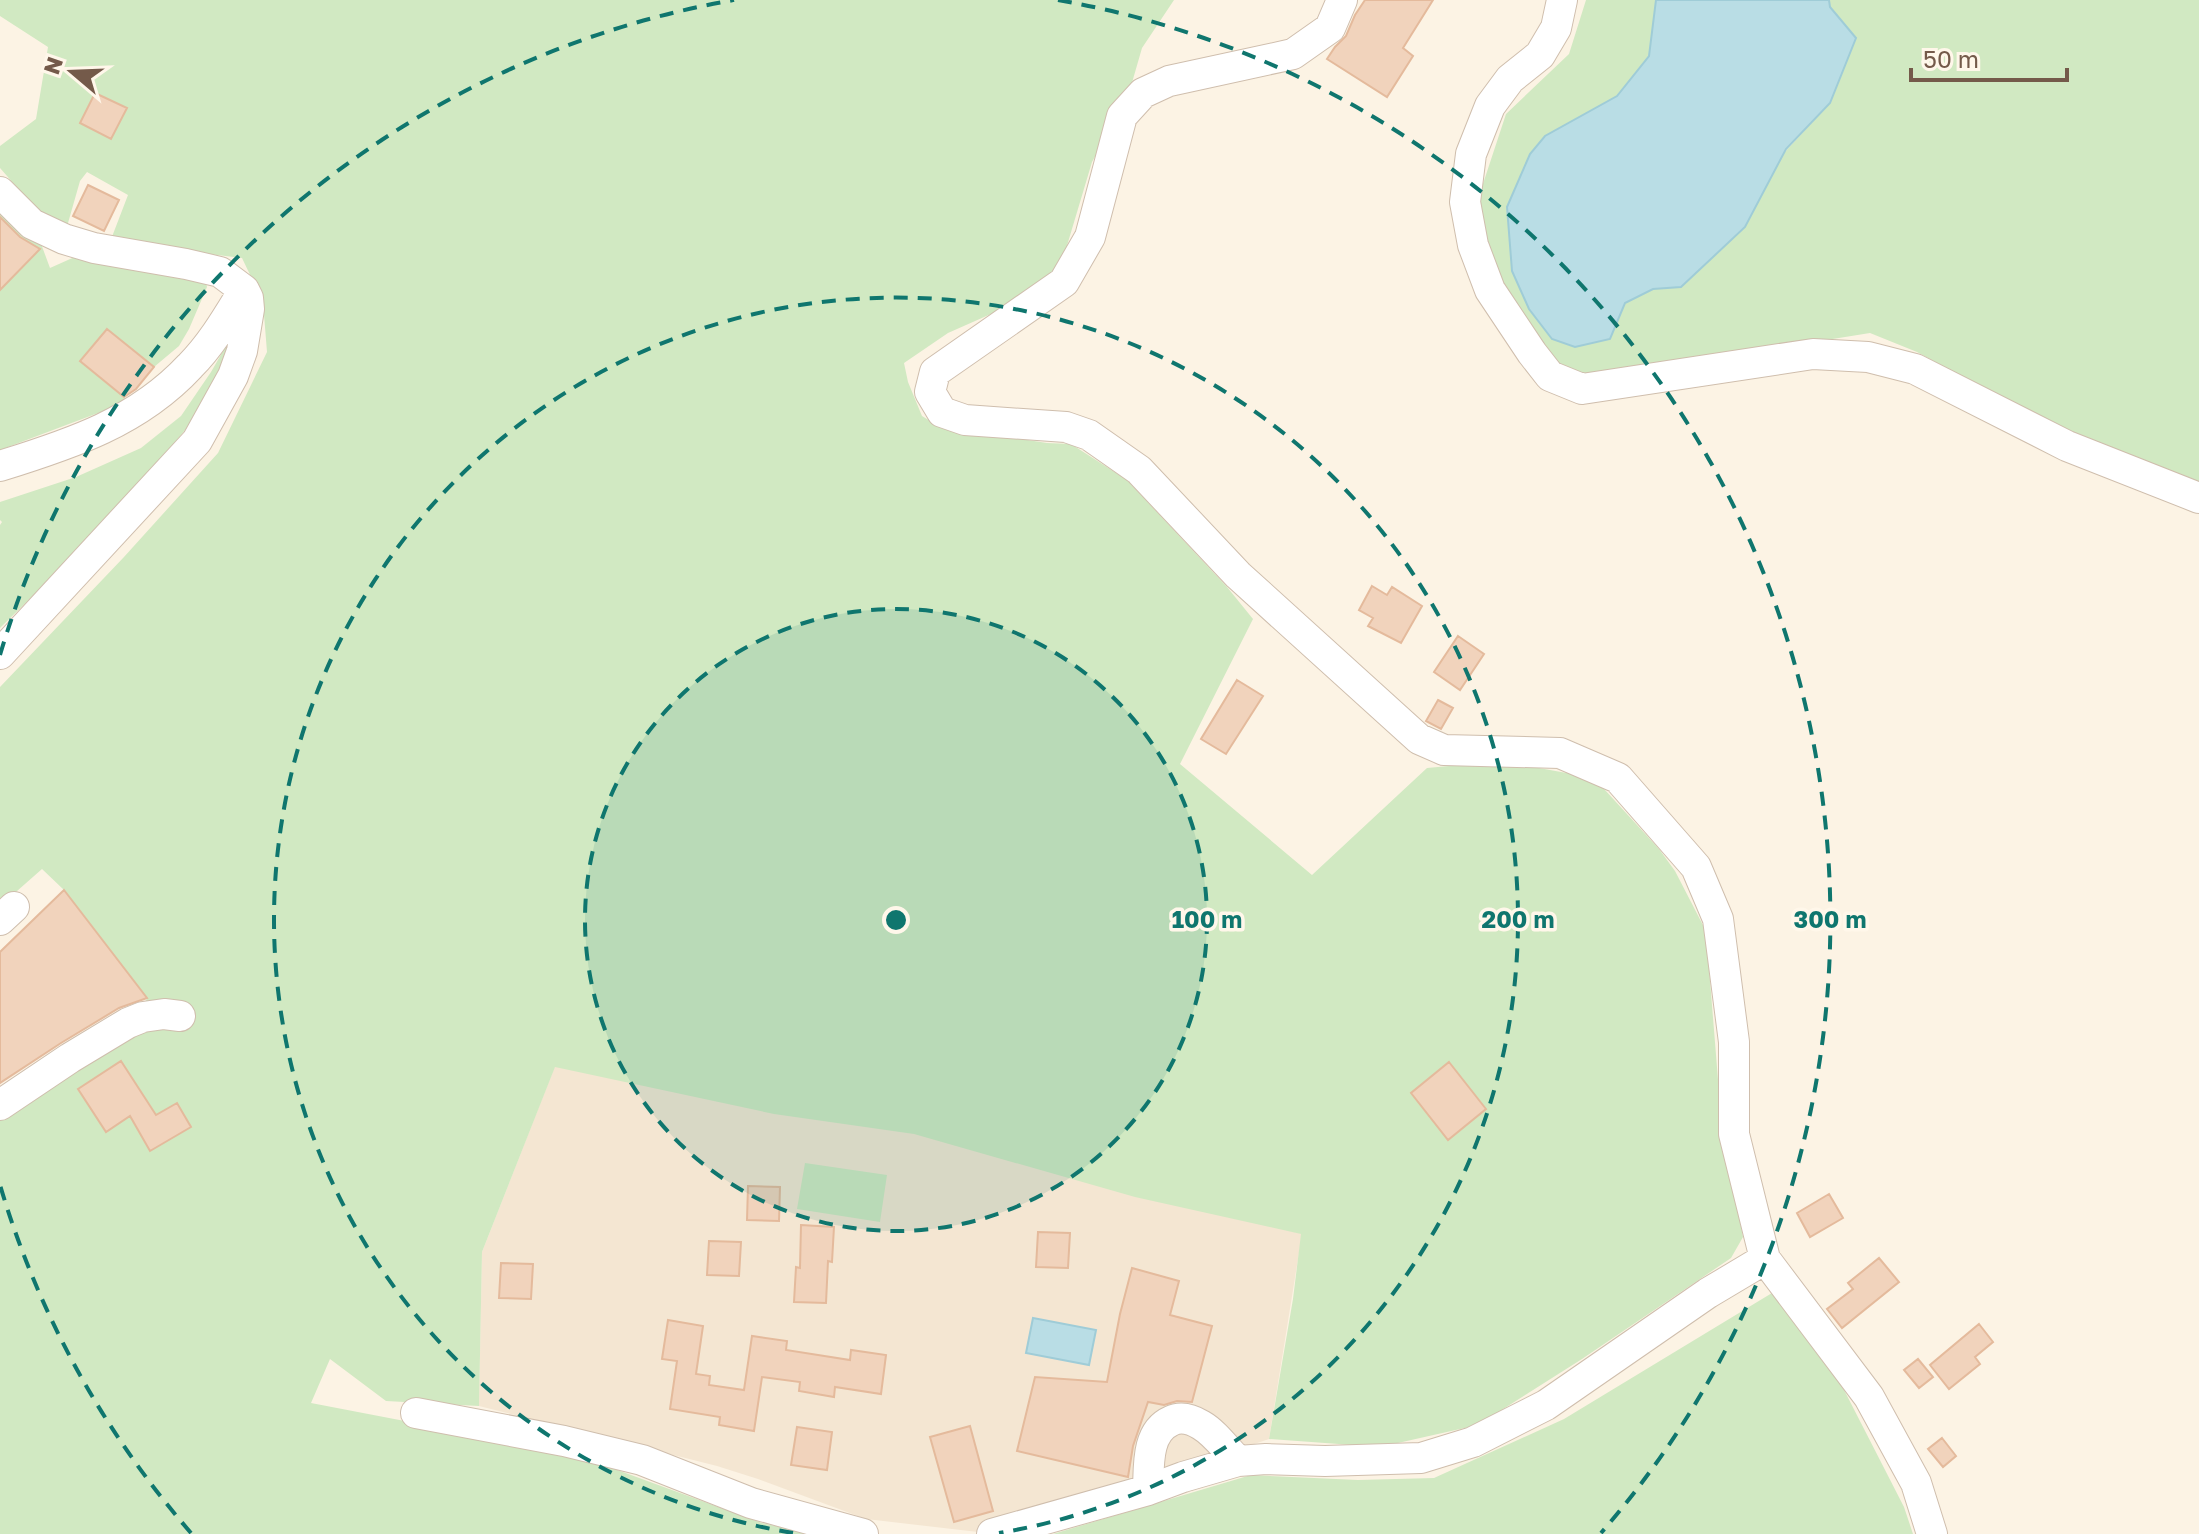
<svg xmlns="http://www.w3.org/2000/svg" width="2199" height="1534" font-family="'Golos Text',sans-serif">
	<rect width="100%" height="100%" fill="#fcf3e4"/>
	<!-- residential -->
	<path fill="#f4e6d2" d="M555 1066 912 1130 1302 1234 1269 1439 1130 1486 978 1532 866 1519 758 1479 717 1466 479 1406 482 1252Z"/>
	<!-- green -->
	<path fill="#d1e9c2" d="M0 0H1174L1142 48 1127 100 1092 162 1063 259 1047 289 948 333 904 363 908 382 922 416 940 427 1047 443 1071 444 1127 480 1227 587 1253 619 1180 764 1312 875 1427 768 1482 763 1539 768 1594 778 1659 849 1675 871 1706 931 1722 1129 1743 1237 1731 1258 1582 1359 1478 1425 1380 1447 1269 1439 1293 1299 1301 1234 1135 1197 914 1134 774 1114 555 1067 482 1252 479 1406 386 1401 330 1359 311 1403 571 1453 762 1523 812 1534H0V1118L135 1034 147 998 64 890 42 869 0 906V687L124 557 218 453 267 352 263 302 242 258 110 242 128 195 87 172 80 181 66 230 43 217 0 168V146L36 119 48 47 0 16Z
		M1586 0H1656L1649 55 1618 105 1518 183 1507 207 1575 347 1587 343 1624 303 1653 289 1681 287 1745 227 1783 154 1830 103 1856 38 1830 7 1829 0H2199V483L2075 438 1917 352 1870 333 1585 379 1562 370 1495 280 1478 199 1506 114 1569 54Z
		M0 201 40 241 50 268 88 251 204 274 207 287 189 329 179 346 154 367 107 329 81 361 127 400 114 407 0 450Z
		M238 325 216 381 194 419 118 512 0 628V525L2 522 0 520V502L76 477 141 448 181 416 211 372Z
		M805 1163 887 1175 880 1222 797 1209Z
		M1772 1293 1841 1384 1904 1507 1913 1534H1053L1251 1475 1358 1480 1434 1478 1564 1419Z"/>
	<!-- water -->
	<path fill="#b9dde5" stroke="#9fccd7" stroke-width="2" d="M1656 0H1829L1830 7 1856 38 1830 103 1786 149 1745 227 1681 287 1653 289 1625 303 1610 339 1575 347 1552 339 1529 309 1512 271 1507 207 1530 154 1545 136 1617 96 1649 56Z
		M1033 1318 1096 1330 1089 1365 1026 1353Z"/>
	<!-- building -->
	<path fill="#f1d3bc" stroke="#e4ba9c" stroke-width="2" d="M1365 0H1433L1403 48 1413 56 1387 97 1327 59 1335 47 1346 36 1355 15Z
		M95 93 127 108 111 139 80 123Z
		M88 185 119 200 104 231 73 216Z
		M0 217 20 237 40 249 0 290Z
		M107 329 154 367 136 389 124 397 80 361Z
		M1372 586 1387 595 1392 587 1422 606 1401 643 1368 626 1373 618 1359 610Z
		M1458 636 1484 654 1460 690 1434 672Z
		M1237 680 1263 696 1226 754 1201 739Z
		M1438 700 1453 708 1441 729 1426 721Z
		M64 890 147 998 119 1008 61 1043 0 1083V952Z
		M121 1061 156 1115 177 1103 191 1127 150 1151 130 1116 106 1132 78 1089Z
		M1449 1062 1486 1109 1448 1140 1411 1093Z
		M748 1186 780 1187 779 1221 747 1220Z
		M1829 1194 1843 1218 1810 1237 1797 1213Z
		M801 1225 834 1227 832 1262 828 1261 826 1303 794 1302 796 1267 800 1268Z
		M1038 1232 1070 1233 1068 1268 1036 1267Z
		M709 1241 741 1242 739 1276 707 1275Z
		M1879 1258 1899 1282 1842 1328 1827 1309 1853 1289 1848 1283Z
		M501 1263 533 1264 531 1299 499 1298Z
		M1132 1268 1179 1281 1170 1315 1212 1326 1192 1402 1177 1401 1164 1405 1148 1402 1133 1446 1128 1477 1017 1451 1035 1377 1107 1382 1120 1314Z
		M668 1320 703 1326 696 1374 710 1376 709 1385 744 1390 752 1336 787 1341 786 1350 850 1360 851 1350 886 1355 881 1394 835 1387 834 1397 799 1391 800 1382 762 1377 754 1431 719 1425 720 1417 670 1409 677 1361 662 1359Z
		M1979 1324 1993 1342 1975 1357 1980 1364 1949 1389 1930 1365Z
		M1918 1359 1933 1377 1919 1388 1904 1370Z
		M970 1426 993 1511 954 1522 930 1437Z
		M797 1427 832 1432 827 1470 791 1465Z
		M1942 1438 1956 1456 1943 1467 1928 1449Z"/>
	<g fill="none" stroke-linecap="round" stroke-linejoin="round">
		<defs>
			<path id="minor" d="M1342 0 1330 28 1293 54 1169 81 1143 93 1122 116 1090 237 1064 282 935 372 930 392 942 412 965 420 1066 427 1089 435 1139 470 1238 575 1419 739 1444 750 1560 753 1618 778 1696 867 1718 919 1734 1042V1134L1765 1259 1869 1397 1916 1483 1932 1534
				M1562 0 1556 28 1540 55 1510 79 1490 106 1471 154 1465 202 1473 245 1490 290 1532 353 1550 376 1582 389 1813 354 1868 357 1915 369 2067 446 2199 498
				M0 192 32 224 64 239 94 248 186 264 220 272 244 290 248 298 249 309 242 351 233 376 197 441 0 654
				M0 466C71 444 138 422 190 366 212 344 228 316 244 290
				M0 920 14 907
				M0 1105 70 1058 128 1023 143 1017 164 1014 180 1016
				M416 1413 564 1441 642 1460 751 1503 863 1534
				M1148 1490C1149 1467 1146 1432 1171 1421 1181 1416 1191 1419 1201 1425 1215 1433 1226 1449 1238 1461
				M992 1534 1148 1490 1183 1477 1238 1461 1266 1459 1325 1461 1421 1458 1473 1442 1546 1405 1708 1293 1765 1259"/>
		</defs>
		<!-- minor casing -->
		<use href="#minor" stroke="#cfbead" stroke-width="32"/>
		<!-- minor -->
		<use href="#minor" stroke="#fff" stroke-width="30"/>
	</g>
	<!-- distance rings -->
	<circle cx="896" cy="920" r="311" fill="#0f766e" fill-opacity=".12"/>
	<g fill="none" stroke="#0f766e" stroke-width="4" stroke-dasharray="14 10">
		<circle cx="896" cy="920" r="311"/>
		<path d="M793 1533A622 622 0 1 1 999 1533"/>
		<path d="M191 1533A934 934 0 0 1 0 1185M0 655A934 934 0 0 1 734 0M1058 0A934 934 0 0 1 1601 1533"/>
	</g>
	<circle cx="896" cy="920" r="12" fill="#0f766e" stroke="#fff7ea" stroke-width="4"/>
	<g font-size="24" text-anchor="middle" font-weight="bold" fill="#0f766e" stroke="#fff7ea" stroke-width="7" stroke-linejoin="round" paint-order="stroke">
		<text x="1207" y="928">100 m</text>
		<text x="1518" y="928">200 m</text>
		<text x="1830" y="928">300 m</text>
	</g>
	<!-- north arrow -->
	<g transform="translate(72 72) rotate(289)" stroke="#fff7ea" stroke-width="6" paint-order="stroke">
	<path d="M0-6L14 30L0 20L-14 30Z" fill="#745a4a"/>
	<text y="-12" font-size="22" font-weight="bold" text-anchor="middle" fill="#745a4a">N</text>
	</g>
	<!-- scale -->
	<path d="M1911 68v12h156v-12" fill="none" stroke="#745a4a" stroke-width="4"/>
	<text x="1923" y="68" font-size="24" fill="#745a4a" stroke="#fff7ea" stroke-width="6" paint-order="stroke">50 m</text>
</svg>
